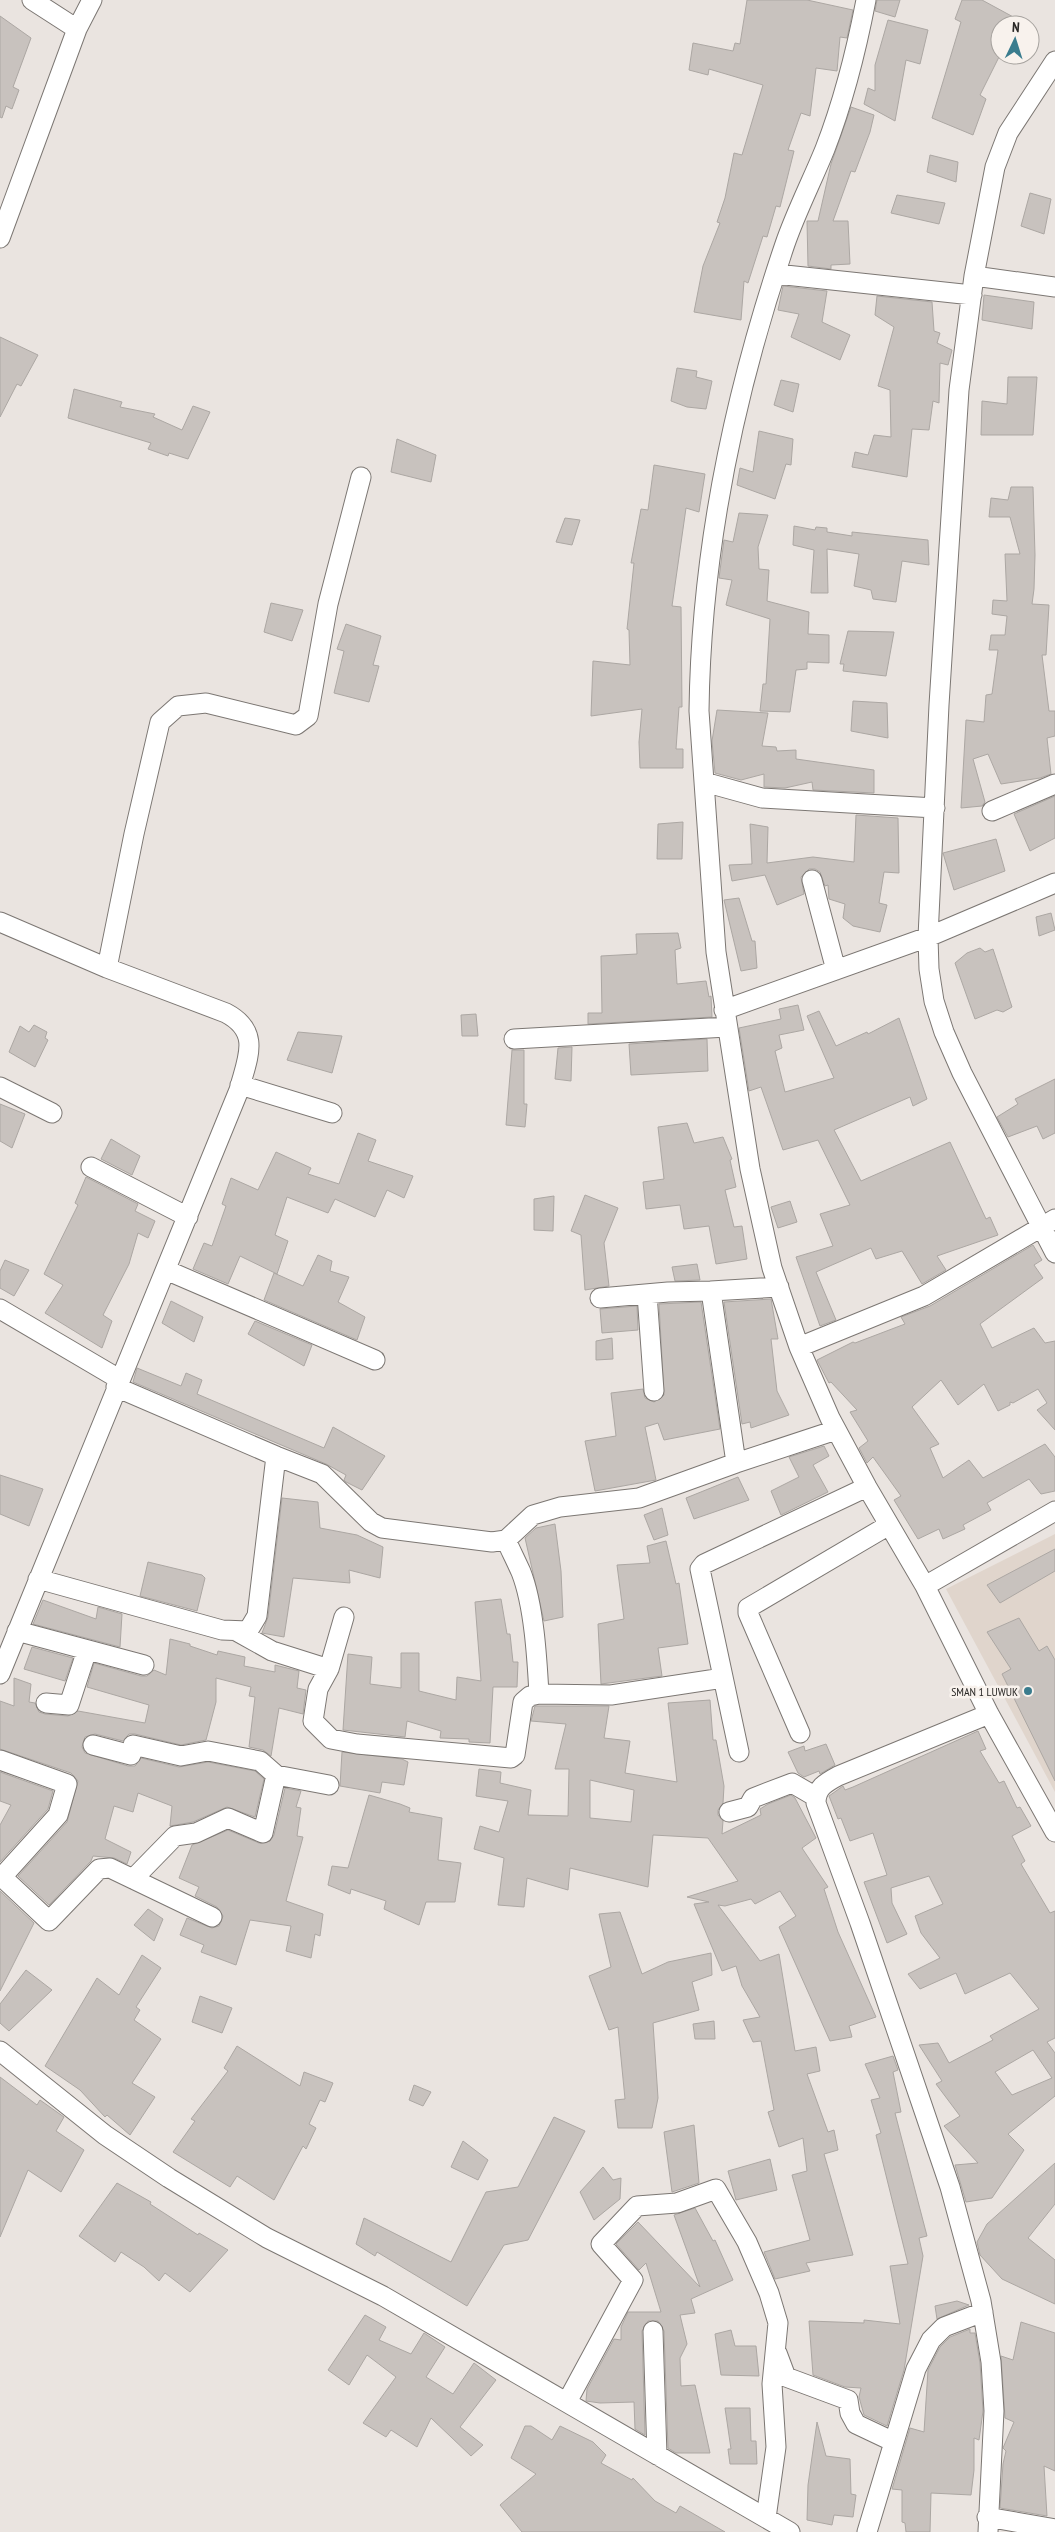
<svg xmlns="http://www.w3.org/2000/svg" width="1055" height="2532" font-family="'PT Sans Narrow',sans-serif">
	<rect width="100%" height="100%" fill="#eae4e0"/>
	<!-- built -->
	<path fill="#e0d5cc" d="M1055 1534V1792L946 1589Z"/>
	<!-- building -->
	<path fill="#c8c2be" stroke="#aca7a3" fill-rule="evenodd" d="M747 0H807L853 10 847 38 840 37 837 71 816 68 810 116 801 113 788 150 794 151 780 207 776 206 767 237 763 236 748 283 744 281 741 320 694 312 703 266 720 223 717 222 725 198 734 153 742 155 763 85 709 69 708 75 689 70 693 43 733 51 735 43 740 44Z
		M877 0H900L895 17 875 11Z
		M962 0H982L1028 25H1000V55L980 95 986 99 973 135 932 118 961 22 955 19Z
		M0 16 31 38 13 87 19 90 12 109 6 106 2 118 0 117Z
		M888 20 928 30 920 64 906 60 895 121 864 104 868 88 875 91V65Z
		M851 107 874 115 870 132 855 172 851 171 833 221H848L850 264 831 265V269L808 266 807 221H818L831 164Z
		M930 155 958 162 956 182 927 172Z
		M1030 193 1051 199 1044 234 1021 226Z
		M897 195 945 203 939 224 891 213Z
		M783 286 827 291 822 322 850 335 840 360 791 337 799 314 778 310Z
		M984 295 1034 302 1032 329 982 320Z
		M877 296 932 302 934 331 940 333 937 343 952 350 948 365 940 363 939 403 933 401 929 430 912 429 907 477 852 467 855 452 868 455 874 435 891 437 890 390 878 386 894 327 875 315Z
		M0 337 38 355 21 386 17 384 0 417Z
		M677 368 697 371 696 377 712 381 706 409 687 407 671 401Z
		M1008 377H1037L1033 435H981L982 401 1007 404Z
		M781 380 799 384 793 412 774 405Z
		M74 389 122 402 120 407 155 414 153 417 182 430 193 406 210 412 188 459 169 453 168 456 148 449 151 443 68 418Z
		M759 431 793 439 791 465 786 464 775 499 737 485 740 468 753 472Z
		M397 439 436 455 431 482 391 472Z
		M654 465 705 474 699 512 686 508 672 606 681 607 682 707H679L676 749H683V768H640L639 742 642 709 591 716 593 661 630 665 629 630 627 629 634 563H631L641 509 648 510Z
		M1011 487H1033L1035 555 1034 589 1032 604 1049 605 1046 655H1042L1049 711H1055V736L1047 738 1051 774 1040 778 1001 784 988 754 973 759 985 802 982 806 961 808 966 720 984 722 986 695 992 694 998 650H989L991 635H1005L1007 616 992 614 993 600 1007 601 1005 554H1020L1010 517H989L991 498 1008 500Z
		M739 513 768 515 758 547 759 569 769 570 767 601 809 612 808 634 829 635V663L807 662V669L796 670 790 712 760 711 763 684H766L770 619 726 605 732 580 719 578 724 540 733 542Z
		M565 518 580 520 572 545 556 542Z
		M794 526 815 530 816 527 827 528V532L852 536V532L928 540 929 565 902 561 896 602 873 599 871 590 854 586 859 554 827 549 828 593H811L814 550 793 545Z
		M271 603 303 610 292 641 264 632Z
		M346 624 381 636 373 665 379 666 369 702 334 693 344 651 337 649Z
		M848 631 894 632 886 676 843 671 844 664H840Z
		M853 701 887 703 888 738 851 731Z
		M717 710 768 713 762 746 776 747 777 751 796 750V759L874 770V793L813 790 812 782 785 788 764 787V774L741 780 715 773 712 741Z
		M1055 796V838L1030 851 1014 814Z
		M856 815 898 818 899 873 884 872 879 903 887 905 880 932 853 926 843 918 845 904 829 899 828 885 825 886 820 872 815 869H809L801 877 804 894 777 905 765 875 732 881 729 865 752 864 750 824 768 827 767 863 813 857 854 862Z
		M683 822 682 859H657L658 824Z
		M996 839 1005 871 954 890 943 853Z
		M739 898 752 941H755L757 968 741 971 724 900Z
		M1051 913 1055 930 1039 936 1036 917Z
		M678 933 681 948 675 950 677 984 706 981 709 997 711 996 712 1017 588 1024V1013H602L601 956 637 954 636 934Z
		M980 948 985 952 993 949 1012 1007 1003 1012 997 1010 975 1019 955 963 967 953Z
		M798 1005 804 1030 779 1035 782 1048 775 1051 785 1092 834 1078 807 1016 819 1011 836 1046 867 1032 868 1034 899 1018 927 1099 913 1106 910 1097 834 1130 861 1181 950 1142 986 1219 990 1217 998 1235 937 1256 946 1270 922 1284 902 1251 876 1259 871 1248 816 1272 836 1320 820 1326 796 1257 833 1246 820 1214 850 1205 818 1140 783 1150 761 1087 749 1091 739 1028 781 1019 779 1009Z
		M476 1014 478 1036H462L461 1015Z
		M34 1025 47 1032 45 1038 48 1040 35 1067 9 1052 20 1026 29 1032Z
		M298 1032 342 1036 332 1073 287 1060Z
		M707 1039 708 1071 631 1075 629 1044Z
		M572 1047 571 1081 555 1079 558 1048Z
		M512 1050H524V1104H527L525 1127 506 1125Z
		M1055 1079V1133L1043 1139 1037 1126 1008 1137 997 1117 1018 1104 1015 1099Z
		M0 1104 25 1114 12 1148 0 1141Z
		M687 1123 694 1143 723 1137 732 1159 730 1160 736 1187 725 1190 734 1227 742 1226 747 1259 716 1264 709 1226 684 1229 680 1205 646 1209 643 1182 664 1179 658 1127Z
		M358 1133 376 1140 368 1161 413 1176 404 1198 387 1190 375 1217 335 1199 328 1213 287 1197 275 1235 288 1241 277 1274 240 1256 228 1284 193 1269 204 1243 212 1246 226 1206 222 1204 231 1178 258 1190 276 1152 311 1168 308 1174 339 1184Z
		M111 1139 140 1156 132 1175 101 1159Z
		M86 1177 138 1204 135 1211 155 1221 148 1238 138 1233 129 1264 103 1315 112 1321 102 1348 45 1313 63 1285 44 1274 78 1205 75 1203Z
		M585 1195 618 1208 604 1243 609 1286 585 1290 581 1235 571 1231Z
		M554 1196 553 1231 534 1230V1199Z
		M790 1201 797 1222 778 1228 771 1207Z
		M1033 1245 1042 1260 1034 1265 1043 1278 980 1324 992 1348 1034 1328 1045 1343 1055 1341V1430L1037 1410 1047 1403 1038 1389 1013 1403 1010 1402V1405L998 1411 984 1384 958 1405 941 1380 912 1407 939 1444 930 1448 943 1478 969 1460 983 1478 1045 1444 1055 1457V1491L1041 1494 1029 1479 987 1503 991 1510 963 1525 965 1529 943 1539 939 1529 918 1539 894 1500 901 1496 873 1457 867 1463 859 1448 868 1441 850 1412 857 1410 831 1382 829 1383 817 1360 853 1342 855 1343 905 1324 901 1317 930 1306Z
		M318 1255 332 1261 330 1271 349 1277 338 1302 365 1317 357 1340 264 1300 274 1273 303 1286Z
		M5 1260 29 1270 14 1296 0 1288V1271Z
		M697 1264 700 1280 675 1281 672 1267Z
		M771 1299 778 1339H771L777 1391 789 1415 751 1428 750 1422 742 1424 724 1302Z
		M171 1301 203 1317 194 1342 162 1323Z
		M701 1302 720 1429 664 1440 658 1423 645 1427 656 1480 595 1491 585 1441 616 1436 611 1393 643 1389 645 1398 654 1402 664 1395 659 1304Z
		M637 1306 638 1330 602 1333 600 1309Z
		M255 1321 312 1345 304 1366 248 1334Z
		M612 1338 613 1359 596 1360V1341Z
		M137 1368 181 1386 186 1373 202 1380 197 1394 324 1448 333 1427 385 1456 362 1490 346 1482 344 1480 346 1475 326 1464 133 1382Z
		M824 1446 829 1456 813 1465 828 1492 781 1515 771 1491 799 1477 789 1457Z
		M0 1475 43 1489 29 1526 0 1514Z
		M738 1477 749 1500 694 1519 686 1498Z
		M282 1498 318 1502 320 1528 357 1535 383 1547 380 1578 349 1570 350 1583 293 1578 284 1637 262 1633 268 1617Z
		M662 1508 668 1535 654 1540 644 1515Z
		M555 1524 561 1571 563 1617 544 1621 525 1538 536 1528Z
		M666 1541 676 1584 679 1583 688 1644 658 1648 662 1676 601 1684 598 1624 624 1619 617 1565 650 1563 647 1546Z
		M1055 1549V1571L1000 1603 987 1585Z
		M148 1562 202 1575 205 1578 197 1611 140 1596Z
		M501 1599 507 1634H510L513 1662H518L517 1687H493L490 1743 469 1742V1739L440 1738 441 1731 407 1721 405 1737 343 1730 348 1654 372 1657 370 1684 401 1688V1653H419V1691L456 1700 457 1677 481 1681 475 1602Z
		M43 1600 96 1619 98 1607 122 1614 120 1647 33 1624Z
		M1019 1618 1039 1651 1047 1646 1055 1660V1781L1002 1674 1011 1669 987 1632Z
		M170 1639 190 1644V1646L217 1655 218 1651 245 1657 244 1666 275 1672V1665L299 1671 297 1688 306 1690 303 1714 279 1708 271 1756 263 1750 249 1747 255 1697 249 1696 251 1687 216 1678V1702L206 1740 181 1745 135 1734H129L123 1741 95 1734 85 1737 82 1747 85 1753 128 1766H135L141 1758 179 1767 208 1762 255 1771 264 1779 255 1817 227 1807 193 1822 170 1826 172 1806 138 1793 133 1812 114 1806 105 1839 131 1852 127 1864 114 1858 93 1856 91 1861 49 1905 18 1876 67 1822 78 1781 71 1773 0 1749V1701L14 1706V1678L31 1684 29 1702 35 1703 39 1712 45 1714 68 1716 78 1711 145 1723 149 1705 87 1687 94 1663 141 1676H147L154 1670 166 1675Z
		M32 1647 73 1658 65 1681 24 1669Z
		M710 1700 713 1740H716L724 1786 723 1803 718 1810V1815L723 1821 722 1834 761 1815 760 1809 768 1804 791 1795 795 1798 816 1838 802 1848 828 1887 824 1889 838 1932 876 2017 849 2026 852 2037 830 2041 779 1927 796 1916 780 1891 755 1904 751 1899 725 1906 718 1905 760 1961 779 1954 795 2051 816 2047 820 2071 807 2074 828 2132 834 2130 838 2150 824 2154 853 2255 806 2263 810 2271 775 2279 764 2252 810 2240 792 2175 807 2171 803 2138 779 2147 768 2112 774 2110 761 2041 753 2042 743 2020 760 2017 742 1986 736 1966 722 1971 694 1904 709 1902 687 1897 738 1881 708 1838 653 1835 648 1887 570 1868 568 1890 527 1878 524 1907 498 1905 504 1858 474 1849 480 1826 499 1832 508 1801 476 1796 479 1769 501 1772 500 1783 531 1790 528 1815 568 1816 569 1769H555L566 1724 531 1721 535 1706H609L604 1738 630 1741 625 1773 677 1782 668 1703ZM590 1780 634 1790 631 1822 590 1818Z
		M978 1731 986 1749 980 1751 999 1783 1004 1781 1017 1808 1020 1807 1031 1826 1012 1836 1025 1861 1021 1864 1050 1913 1055 1911V2038L1047 2042 1055 2053V2096L1008 2134 1024 2150 992 2198 966 2202 955 2165 978 2163 944 2126 960 2116 936 2084 942 2081 919 2045 938 2043 949 2063 993 2040 990 2036 1039 2009 1010 1973 965 1994 956 1973 920 1989 908 1974 940 1958 921 1933 915 1916 943 1904 929 1876 891 1888 892 1903 907 1934 887 1943 864 1882 887 1875 873 1833 850 1841 841 1818 838 1819 829 1796 843 1786 845 1790 853 1787ZM1033 2050 1052 2078 1012 2095 995 2072Z
		M826 1744 835 1765 820 1774 819 1771 804 1777 798 1773 788 1752 804 1746 805 1751Z
		M342 1752 402 1759 408 1762 404 1785 382 1782 380 1793 340 1786Z
		M0 1772 53 1791 48 1809 0 1862V1825L11 1805 0 1801Z
		M285 1788 301 1791 296 1807 301 1808 297 1836 303 1837 286 1901 323 1914 320 1936 315 1934 311 1958 286 1951 291 1926 250 1920 236 1965 201 1952 204 1945 180 1935 187 1918 212 1928 219 1926 223 1916 217 1907 195 1896 199 1887 179 1878 192 1845 228 1830 259 1843 270 1841 274 1835Z
		M369 1795 400 1804 410 1808 409 1812 442 1818 438 1860 461 1863 455 1902H426L419 1925 384 1909 386 1901 351 1889 350 1894 328 1885 332 1866 348 1868Z
		M0 1891 34 1923 0 1991Z
		M148 1909 163 1919 154 1941 134 1925Z
		M620 1912 642 1974 668 1962 711 1953 712 1975 692 1982 699 2010 653 2023 658 2098 652 2128H618L615 2100 625 2099 618 2027 609 2030 589 1976 611 1967 599 1914Z
		M142 1955 161 1968 136 2007 140 2010 134 2020 161 2039 132 2083 155 2097 130 2135 107 2115 105 2117 80 2090 45 2066 97 1978 119 1995Z
		M26 1970 52 1990 9 2031 0 2023V2004Z
		M200 1996 232 2008 222 2033 192 2022Z
		M714 2021 715 2039H695L693 2024Z
		M237 2046 300 2086 304 2072 333 2083 325 2102 320 2100 309 2124 316 2128 306 2149 303 2146 274 2200 237 2176 230 2187 173 2152 195 2121 191 2119 228 2071 224 2068Z
		M893 2056 898 2070 893 2072 901 2112 895 2113 927 2236 919 2238 923 2256 904 2370 887 2426 864 2415 859 2397 861 2388 845 2387 813 2375 809 2321 864 2323V2320L900 2324 890 2266 908 2264 876 2135 881 2133 871 2100 880 2098 865 2064Z
		M0 2077 37 2105 40 2100 64 2117 56 2131 84 2150 61 2192 28 2170 0 2237Z
		M414 2085 431 2092 423 2106 409 2100Z
		M554 2117 585 2131 528 2240 504 2245 467 2306 377 2252 375 2256 356 2244 364 2218 451 2262 486 2192 518 2187Z
		M694 2125 699 2183 672 2192 664 2132Z
		M463 2141 488 2160 478 2180 451 2167Z
		M770 2159 777 2190 736 2200 728 2171Z
		M1055 2163V2204L1028 2238 1055 2260V2304L1002 2279 980 2255 977 2242 987 2224Z
		M603 2167 613 2180 621 2178 620 2199 594 2220 580 2192Z
		M117 2183 151 2202 150 2204 198 2235 199 2233 228 2250 190 2292 165 2273 159 2281 144 2267 121 2252 115 2262 79 2236Z
		M695 2208 713 2241 715 2240 733 2280 691 2299 695 2313 680 2315 687 2344 680 2358 681 2386 695 2385 710 2453H676L668 2448 664 2331 658 2321H648L642 2331 645 2435 635 2429 634 2402 600 2403 586 2401 587 2389 614 2339 621 2340V2327L628 2312H661L646 2263 639 2270 616 2244 638 2222 700 2287 674 2215Z
		M957 2301 969 2305 937 2319 935 2306Z
		M365 2315 386 2327 379 2340 411 2354 424 2333 445 2347 426 2377 453 2394 474 2363 496 2380 460 2427 483 2445 471 2456 431 2418 417 2447 391 2430 386 2437 363 2423 396 2377 367 2355 349 2385 328 2370Z
		M1021 2322 1055 2333V2471L1044 2466 1047 2516 1000 2508 1003 2464 1006 2451 1003 2448 1014 2422 1005 2418 1001 2356 1013 2360Z
		M970 2329V2333H975L980 2363 983 2411 979 2440 974 2438V2470L971 2495 931 2493 930 2532H906L905 2523 902 2522V2490L892 2489 910 2428 924 2432 928 2370 940 2347 950 2337Z
		M731 2330 735 2346H756L759 2376 721 2375 715 2334Z
		M725 2408H750L751 2441H756L757 2464H730L728 2449H731Z
		M817 2422 826 2456 850 2459 851 2494 856 2495 853 2517 834 2515 832 2525 807 2520 808 2485Z
		M525 2426H531L552 2440 560 2426 593 2442 606 2455 601 2463 632 2480 633 2478 655 2501 676 2513 680 2506 725 2532H522L500 2505 536 2474 511 2458Z"/>
	<g fill="none" stroke-linecap="round" stroke-linejoin="round">
		<defs>
			<path id="minor" d="M866 0C856 52 844 100 825 149 812 181 796 212 785 244 734 394 701 551 699 711L716 952 750 1169 772 1268 799 1347 830 1418 867 1487 925 1586
				M77 29 92 0
				M1055 61 1008 133 995 167 974 276 959 390 939 705 928 937 929 969 934 1001 944 1032 962 1073 1055 1253
				M0 238 77 29 32 0
				M776 274 972 295
				M974 276 1055 287
				M704 782 762 798 935 808
				M992 811 1055 784
				M812 880 836 970
				M0 922 107 968 226 1013C262 1032 247 1059 239 1090L0 1674
				M107 968 134 834 160 722 178 706 206 703 296 725 308 716 328 604 361 477
				M724 1010 928 937 1055 883
				M514 1039 727 1027
				M240 1085 332 1113
				M0 1087 52 1113
				M91 1167 188 1217
				M166 1270 375 1360
				M779 1287 711 1291 736 1463 836 1430
				M647 1294 654 1391
				M600 1298 668 1292 711 1291
				M0 1309 119 1379
				M799 1347 924 1296 1055 1219
				M276 1456 322 1474 371 1522 382 1528 492 1542 506 1540 533 1515 560 1507 639 1498 736 1463
				M1055 1511 925 1586 989 1714 1055 1832
				M506 1540C511 1551 516 1561 521 1572 534 1605 537 1658 539 1694
				M38 1579 222 1630 248 1631 257 1616 276 1456 116 1387
				M17 1631 144 1665
				M238 1632 272 1651 329 1669 344 1617
				M329 1669 318 1689 313 1721 331 1739 357 1744 511 1758 515 1755 523 1702 530 1696 539 1694 611 1695 723 1678
				M46 1703 69 1705 87 1650
				M800 1733 748 1613V1608L889 1525
				M93 1745 131 1755 133 1745 181 1756 208 1751 260 1761 276 1775 329 1785
				M739 1752 700 1569 704 1564 867 1487
				M0 1760 67 1784 58 1815 2 1877 49 1921 99 1869 110 1868 212 1917
				M729 1812 748 1807 753 1798 792 1783 816 1797
				M133 1879 175 1836 196 1833 228 1818 263 1833 276 1775
				M0 2051 105 2135 169 2178 267 2238 383 2296 790 2532
				M653 2331 657 2455
				M777 2353 786 2377 848 2400 850 2413 856 2424 894 2442
				M567 2402 633 2280 601 2244 637 2206 677 2203 716 2189 747 2242 769 2293 778 2323 772 2384 776 2447 766 2518
				M987 2517 1055 2529
				M867 2532 916 2369 931 2340 944 2327 983 2312
				M988 2532 994 2411 991 2362 981 2301 950 2187 860 1923 816 1803C816 1788 825 1783 838 1776L989 1714"/>
		</defs>
		<!-- minor casing -->
		<use href="#minor" stroke="#7c7773" stroke-width="21"/>
		<!-- minor -->
		<use href="#minor" stroke="#fff" stroke-width="19"/>
	</g>
	<!-- markers -->
	<circle fill="#3a7c8e" stroke="#f8f2ed" stroke-width="2" cx="1028" cy="1691" r="5"/>
	<g text-anchor="middle" dominant-baseline="central" stroke-width="5" stroke-linejoin="round" paint-order="stroke">
		<!-- poi labels -->
		<g font-size="12" fill="#2b2927" stroke="#f8f2ed" text-anchor="end">
			<text x="1018" y="1691">SMAN 1 LUWUK</text>
		</g>
	</g>
	<!-- north arrow -->
	<g transform="translate(1015 40) rotate(4)"><circle r="24" fill="#f8f2ed" stroke="#a6a29e"/>
	<path d="M0-4L9 19L0 12L-9 19Z" fill="#3a7c8e"/>
	<text y="-8" font-size="14" font-weight="bold" text-anchor="middle" fill="#2b2927">N</text>
	</g>
</svg>
